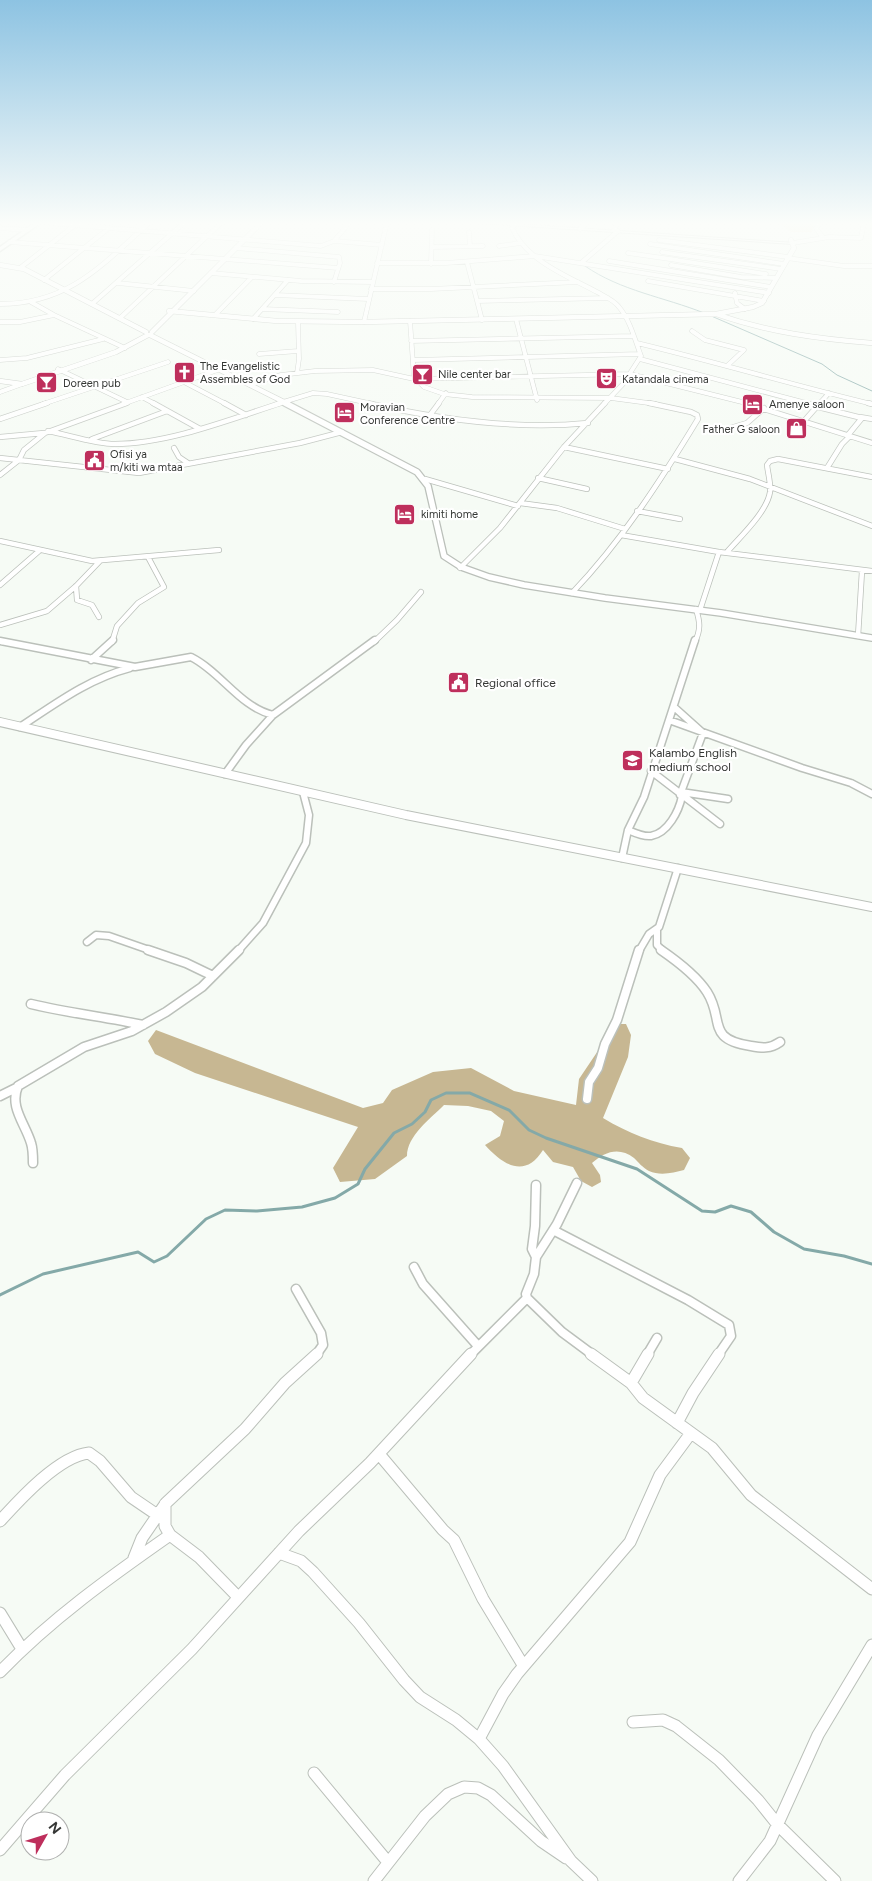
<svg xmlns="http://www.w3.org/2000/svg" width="872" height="1881" font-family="Figtree,sans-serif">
	<rect width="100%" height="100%" fill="#f6fbf5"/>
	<!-- green -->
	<path fill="#f1e3c3" d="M778 222H812L814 227 812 232H791Z"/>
	<!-- forest -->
	<path fill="#c7b792" d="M616 1024H626L631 1035 628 1057 603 1118C628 1133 653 1143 682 1148L690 1158 684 1170C673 1173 660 1176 649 1171 643 1168 638 1162 634 1158 619 1146 604 1152 592 1163L600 1175 601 1182 592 1187 581 1181 573 1167 553 1162 543 1150C525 1179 503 1165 485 1145L500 1136 504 1121 491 1111 468 1106 444 1105C430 1119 407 1136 407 1156L375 1179 340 1182 333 1168 358 1127 195 1073 155 1054 148 1041 156 1030 363 1108 383 1103 392 1090 433 1072 471 1068 514 1091 576 1105 579 1079Z"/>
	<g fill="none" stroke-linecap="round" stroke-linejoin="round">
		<!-- stream-far1 -->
		<path stroke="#84a9a8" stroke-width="1" d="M585 266C621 291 664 297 704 313
			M709 315 822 364 837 375 872 391"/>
		<!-- stream -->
		<path stroke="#84a9a8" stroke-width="3" d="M0 1295 43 1274 138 1252 154 1262 167 1256 206 1219 225 1210 257 1211 302 1207 335 1198 358 1184 365 1169 394 1133 412 1124 425 1112 431 1100 446 1093H470L509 1110 529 1130 546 1138 637 1169 702 1211 715 1212 731 1206 751 1212 774 1232 804 1249 844 1256 872 1264"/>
		<defs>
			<path id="minor-far4" d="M39 222 321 246 334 241 350 222
				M822 222 816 228 823 238
				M521 224 522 222
				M514 225 512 228C527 261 567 276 597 292 604 296 614 300 619 307 630 320 635 340 641 356L623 384 604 404
				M0 228 26 230
				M580 229 587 222
				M614 230 618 222
				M469 232 470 246
				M659 240 788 257
				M335 241 382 245
				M10 242 338 268
				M793 243 829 237 861 238 864 222
				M650 244 784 264
				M499 246 521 243
				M432 247 483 246
				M236 248 339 257 340 263 334 282
				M662 252 681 255
				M628 253 677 260
				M682 255 781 269
				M787 258 844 266H872
				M676 260 766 274
				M609 261 771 287
				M467 262 482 320
				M377 263H446L535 256 769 293
				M581 263 618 231
				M431 264 432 230
				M671 265 741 277 776 278
				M20 268 75 225
				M211 273 301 281 372 282
				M44 280 109 228
				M648 281 764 301
				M118 283 194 291
				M371 289H431L578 282
				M735 293 737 303 745 309
				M275 295 368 299
				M477 301 608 298
				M31 302 54 315 125 348
				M0 304C69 304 102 265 150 222
				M92 304 185 222
				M262 309 338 312
				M215 315 252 277
				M120 318 222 222
				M253 319 288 280
				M516 319 537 400
				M410 321 414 377 424 387 444 394 472 397 611 398 656 404
				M0 322H20L54 315
				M364 322 387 222
				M692 331 705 340 744 350 728 365
				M411 341 633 336
				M637 343C716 362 793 385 872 404
				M259 354 298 351
				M640 359 810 404
				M0 360 27 358 103 339
				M413 360 640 354
				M58 369 127 402
				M297 373 299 359 298 322
				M184 382 226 404
				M250 385 281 375 315 371 373 370 414 379 630 374 750 404
				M0 392 22 384
				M142 397 155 404
				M43 404 168 362
				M123 404 220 369
				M277 404 313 393 327 394 373 404
				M438 404 446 393
				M819 404 829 393"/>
			<path id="minor-far3" d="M153 403 200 429
				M224 403 246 415
				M367 403C437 419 517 430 588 423
				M745 403 872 443
				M803 403 819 406
				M868 403 872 404
				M818 407 862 418 848 435
				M430 415 439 403
				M860 417 872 419
				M0 419 47 403
				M805 420 820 403
				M727 429 747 423 764 408
				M48 431C69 435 94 444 115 444 168 444 231 419 281 403
				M0 437 44 433
				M92 439 167 411
				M564 447 668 469
				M174 448 179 457 188 463
				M0 458 139 473 300 443 342 432
				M675 459 750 479 872 526
				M827 468 842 444 850 436
				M0 475 19 460 24 450 45 433 127 403
				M538 478 587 489
				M425 479 518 506
				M520 503 557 508 625 529
				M637 511 680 519
				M621 535 719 552 872 571
				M0 541 92 561 219 550
				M727 552C740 537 767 512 770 492 771 483 768 474 767 465L770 461 778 459 872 477
				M460 568 500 528 564 447 605 403
				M0 585 39 551
				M76 586 77 600 92 605 99 617
				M572 593C621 542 661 480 698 419L697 415 691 412 649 403
				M700 610 719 552
				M0 625 47 611 76 586 100 561
				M858 636 862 571
				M0 641 2 642
				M112 642 117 626 138 603 164 587 148 557
				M374 642 397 620 421 592
				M695 642C701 629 700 622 696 609"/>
			<path id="minor-far2" d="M0 641 135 667 191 657C221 672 240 707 273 715
				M91 660 113 640
				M674 707 703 733 680 795
				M669 720 802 768 851 783 872 794
				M20 727C55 704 88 679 130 668
				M651 771 720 824
				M225 774 246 745 273 715 375 640
				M681 792 728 799
				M628 830C635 833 643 837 651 836 668 833 679 811 682 796
				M622 858 628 830 644 797 695 640
				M657 929V945L663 951
				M87 942 96 935 109 936 152 951
				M238 951 263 923 306 843 309 815 303 792
				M639 951 649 934 659 927 678 868"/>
			<path id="minor-far1" d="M148 950 186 963 213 976
				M661 950C677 961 696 975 707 992 725 1020 705 1039 751 1046 762 1048 770 1049 780 1042
				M31 1004C68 1013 106 1017 143 1025
				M0 1096 16 1088
				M587 1099 589 1082 598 1068 605 1044 617 1020 639 950
				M33 1163C33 1156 33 1149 31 1143 25 1123 9 1107 18 1086L84 1047 132 1031 166 1012 202 987 239 950
				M536 1185 535 1226 532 1249 536 1257
				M553 1230 688 1300 729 1325 731 1336 718 1355
				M414 1267 423 1284 478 1346
				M296 1289 321 1333 323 1345 316 1355
				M527 1298 526 1294 534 1274 536 1257 557 1224 577 1183
				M470 1355 527 1298 562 1332 593 1355
				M647 1355 657 1338"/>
			<path id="minor" d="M591 1354 631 1383 643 1398 712 1448 751 1495 872 1589
				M631 1383 648 1354
				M677 1423 693 1393 719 1354
				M379 1454 443 1530 454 1540 483 1599 523 1665
				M165 1504V1526L170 1535 199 1557 238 1597
				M0 1521C20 1499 59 1456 89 1453L100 1461 131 1497 156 1514
				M279 1553 301 1561 313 1572 359 1623 404 1680 420 1697 456 1720 479 1739 503 1766 571 1861 592 1881
				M134 1558 142 1538 166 1503 245 1429 285 1383 317 1354
				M0 1613 22 1649
				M0 1672C51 1619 110 1577 170 1535
				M633 1722 663 1720 676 1726 719 1760 758 1800 778 1825 835 1881
				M479 1739 503 1694 517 1674 630 1542 660 1475 691 1433
				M314 1773 387 1861
				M0 1850 65 1775 192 1649 299 1531 370 1463 471 1354
				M374 1881 425 1816 448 1794 464 1787 478 1788 491 1795 541 1841 566 1858
				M739 1881 770 1841 818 1735 872 1645"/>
			<path id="tertiary-far2" d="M0 265 24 269 146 332
				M169 311 277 321 364 322 716 314 753 307 762 303 794 248 791 240
				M716 314C767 332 819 339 872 343
				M152 332 262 222
				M150 335 288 404
				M0 381 22 384 116 352 148 335"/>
			<path id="tertiary-far1" d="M285 403 417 472 428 486 444 556 461 567 489 577 524 585 605 598 721 613 872 638"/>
			<path id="tertiary" d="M0 722 406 815 872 907"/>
			<path id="secondary" d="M465 222H488L795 243 793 244Z"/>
			<path id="trunk" d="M36 222H42L0 251V247Z"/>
		</defs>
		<!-- minor-far4 casing -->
		<use href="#minor-far4" stroke="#bbc0ba" stroke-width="5"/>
		<!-- minor-far3 casing -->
		<use href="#minor-far3" stroke="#bbc0ba" stroke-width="6"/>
		<!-- minor-far2 casing -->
		<use href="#minor-far2" stroke="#bbc0ba" stroke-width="9"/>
		<!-- minor-far1 casing -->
		<use href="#minor-far1" stroke="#bbc0ba" stroke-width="11"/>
		<!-- minor casing -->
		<use href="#minor" stroke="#bbc0ba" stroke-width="13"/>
		<!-- tertiary-far2 casing -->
		<use href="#tertiary-far2" stroke="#bbc0ba" stroke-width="5.5"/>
		<!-- tertiary-far1 casing -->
		<use href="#tertiary-far1" stroke="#bbc0ba" stroke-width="8"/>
		<!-- tertiary casing -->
		<use href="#tertiary" stroke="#bbc0ba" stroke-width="10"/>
		<!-- secondary casing -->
		<use href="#secondary" stroke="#bbc0ba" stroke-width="2"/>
		<!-- trunk casing -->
		<use href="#trunk" stroke="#bbc0ba" stroke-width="3"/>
		<!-- minor-far4 -->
		<use href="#minor-far4" stroke="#fff" stroke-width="4"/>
		<!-- minor-far3 -->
		<use href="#minor-far3" stroke="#fff" stroke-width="4.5"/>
		<!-- minor-far2 -->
		<use href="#minor-far2" stroke="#fff" stroke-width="6"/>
		<!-- minor-far1 -->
		<use href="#minor-far1" stroke="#fff" stroke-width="8"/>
		<!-- minor -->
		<use href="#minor" stroke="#fff" stroke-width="11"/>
		<!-- tertiary-far2 -->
		<use href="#tertiary-far2" stroke="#fff" stroke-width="4.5"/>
		<!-- tertiary-far1 -->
		<use href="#tertiary-far1" stroke="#fff" stroke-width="5.5"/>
		<!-- tertiary -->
		<use href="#tertiary" stroke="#fff" stroke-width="8"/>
		<!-- secondary -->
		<use href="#secondary" fill="#fff" fill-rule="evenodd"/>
		<!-- trunk -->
		<use href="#trunk" fill="#fff" fill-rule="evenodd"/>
	</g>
	<!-- sky -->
	<linearGradient id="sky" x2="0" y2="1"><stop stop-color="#8dc3e2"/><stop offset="0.46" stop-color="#fbfdfa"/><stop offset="1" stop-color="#fbfdfa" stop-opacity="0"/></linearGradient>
	<rect width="872" height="485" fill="url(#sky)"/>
	<!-- icons -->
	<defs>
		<symbol id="church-square" viewBox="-11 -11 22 22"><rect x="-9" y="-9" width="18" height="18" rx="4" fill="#be2f5c" stroke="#fff"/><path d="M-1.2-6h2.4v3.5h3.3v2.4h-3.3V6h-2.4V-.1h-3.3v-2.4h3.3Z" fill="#fff"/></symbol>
		<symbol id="bar-square" viewBox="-11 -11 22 22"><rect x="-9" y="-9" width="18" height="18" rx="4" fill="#be2f5c" stroke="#fff"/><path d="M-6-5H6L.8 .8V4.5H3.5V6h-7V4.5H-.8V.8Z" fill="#fff"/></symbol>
		<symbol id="theatre-square" viewBox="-11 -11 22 22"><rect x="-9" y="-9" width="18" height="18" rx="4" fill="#be2f5c" stroke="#fff"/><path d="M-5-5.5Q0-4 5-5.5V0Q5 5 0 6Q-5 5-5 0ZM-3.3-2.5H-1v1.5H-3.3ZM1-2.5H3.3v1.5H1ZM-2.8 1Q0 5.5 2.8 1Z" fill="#fff"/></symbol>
		<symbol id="hotel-square" viewBox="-11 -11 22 22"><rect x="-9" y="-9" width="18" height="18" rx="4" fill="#be2f5c" stroke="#fff"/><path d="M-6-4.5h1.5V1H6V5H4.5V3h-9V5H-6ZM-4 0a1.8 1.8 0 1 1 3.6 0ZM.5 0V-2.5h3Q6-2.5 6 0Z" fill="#fff"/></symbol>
		<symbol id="shop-square" viewBox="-11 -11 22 22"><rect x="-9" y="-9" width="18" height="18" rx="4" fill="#be2f5c" stroke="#fff"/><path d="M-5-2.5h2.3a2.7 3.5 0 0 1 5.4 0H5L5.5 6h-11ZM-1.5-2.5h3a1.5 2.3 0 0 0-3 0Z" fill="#fff"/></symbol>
		<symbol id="civic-square" viewBox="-11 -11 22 22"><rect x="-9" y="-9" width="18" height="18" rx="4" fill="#be2f5c" stroke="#fff"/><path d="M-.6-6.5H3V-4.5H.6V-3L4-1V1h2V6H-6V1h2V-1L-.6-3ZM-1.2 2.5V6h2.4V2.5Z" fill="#fff"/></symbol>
		<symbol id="school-square" viewBox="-11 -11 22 22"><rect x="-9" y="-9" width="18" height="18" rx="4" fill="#be2f5c" stroke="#fff"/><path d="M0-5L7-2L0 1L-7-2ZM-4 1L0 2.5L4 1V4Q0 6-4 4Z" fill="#fff"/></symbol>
	</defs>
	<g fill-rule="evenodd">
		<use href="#church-square" x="172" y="360" width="25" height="25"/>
		<use href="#bar-square" x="410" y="362" width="25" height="25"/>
		<use href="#theatre-square" x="594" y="366" width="25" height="25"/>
		<use href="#bar-square" x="34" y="370" width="25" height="25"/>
		<use href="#hotel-square" x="740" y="392" width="25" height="25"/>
		<use href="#hotel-square" x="332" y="400" width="25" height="25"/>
		<use href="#shop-square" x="784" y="416" width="25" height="25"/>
		<use href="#civic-square" x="82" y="448" width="25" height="25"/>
		<use href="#hotel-square" x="392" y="502" width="25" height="25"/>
		<use href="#civic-square" x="446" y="670" width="25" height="25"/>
		<use href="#school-square" x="620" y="748" width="25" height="25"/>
	</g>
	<g text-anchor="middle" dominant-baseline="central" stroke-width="4.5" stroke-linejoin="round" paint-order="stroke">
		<!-- far-poi labels -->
		<g font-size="11" fill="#353735" stroke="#fff" text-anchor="start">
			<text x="200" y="366">The Evangelistic<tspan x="200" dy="13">Assembles of God</tspan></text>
			<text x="438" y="374">Nile center bar</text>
			<text x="622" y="379">Katandala cinema</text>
			<text x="63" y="383">Doreen pub</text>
			<text x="769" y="404">Amenye saloon</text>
			<text x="360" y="407">Moravian<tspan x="360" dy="13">Conference Centre</tspan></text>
			<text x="780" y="429" text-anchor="end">Father G saloon</text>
			<text x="110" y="454">Ofisi ya<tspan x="110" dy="13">m/kiti wa mtaa</tspan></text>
			<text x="421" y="514">kimiti home</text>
		</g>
		<!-- poi labels -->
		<g font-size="12" fill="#353735" stroke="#fff" text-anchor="start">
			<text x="475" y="683">Regional office</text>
			<text x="649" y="753">Kalambo English<tspan x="649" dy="14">medium school</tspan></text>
		</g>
	</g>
	<!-- north arrow -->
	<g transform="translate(45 1836) rotate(51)"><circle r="24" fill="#ffffff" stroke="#aeafae"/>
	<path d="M0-4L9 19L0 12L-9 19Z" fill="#be2f5c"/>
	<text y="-8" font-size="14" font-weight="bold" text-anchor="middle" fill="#353735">N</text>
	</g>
</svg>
